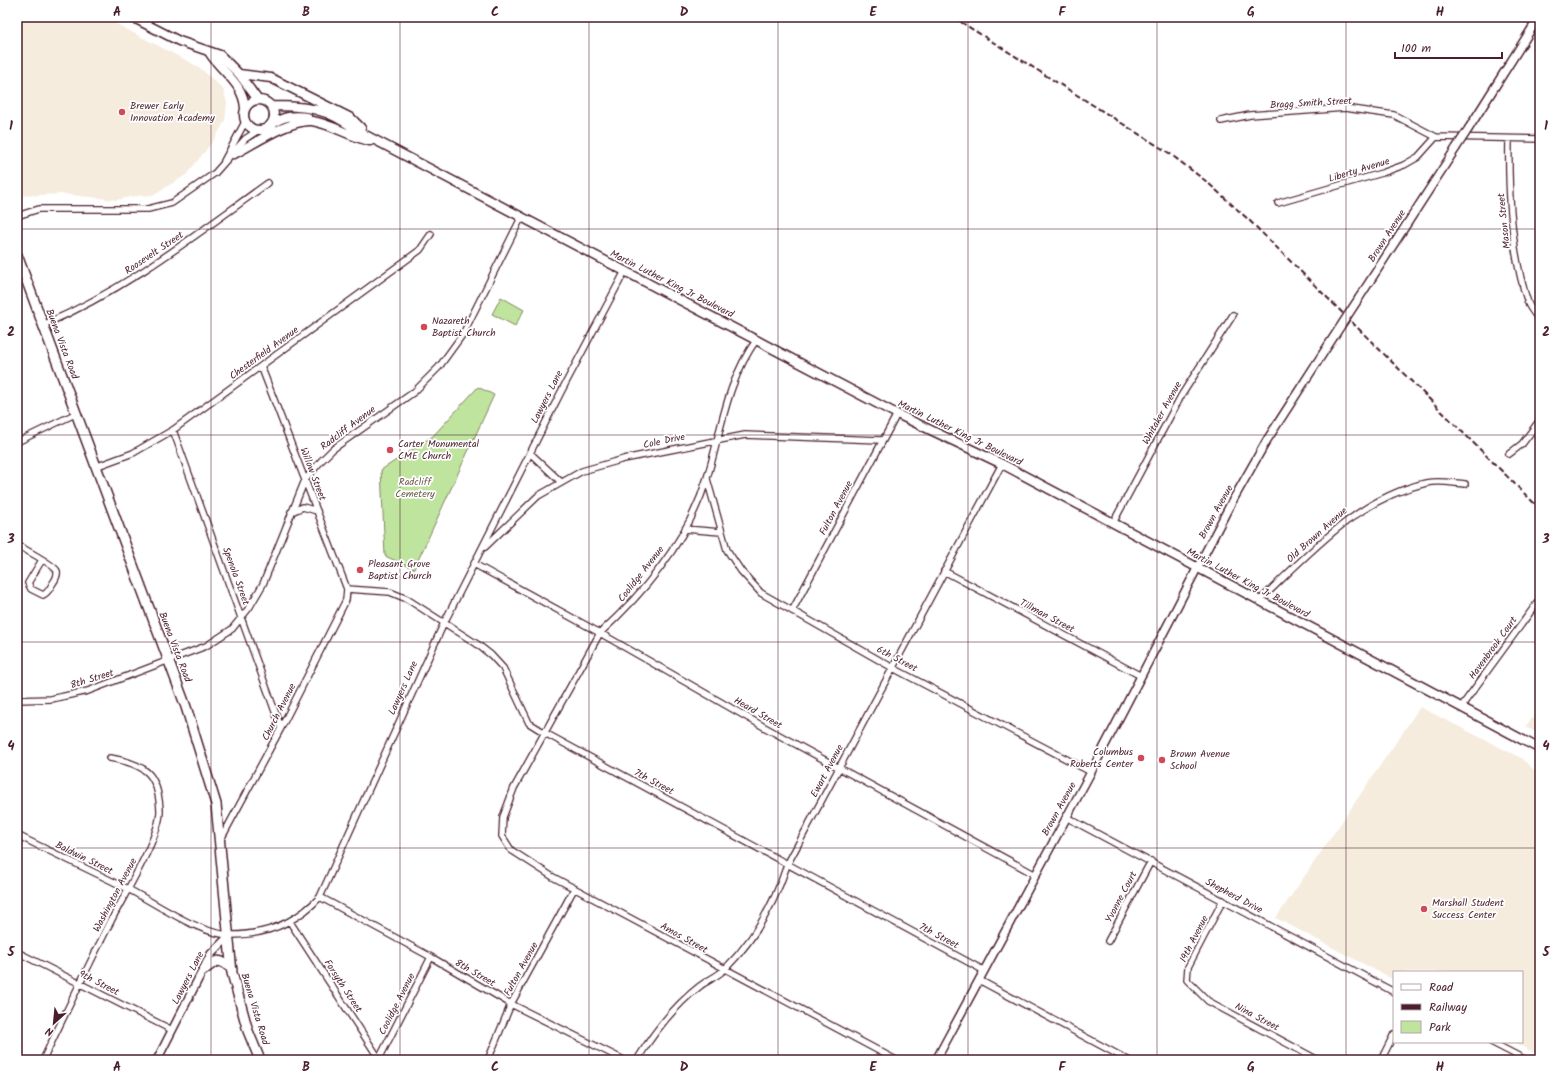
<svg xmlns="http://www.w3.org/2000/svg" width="1557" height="1077" font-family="Kalam,sans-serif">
	<rect width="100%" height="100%" fill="#fff"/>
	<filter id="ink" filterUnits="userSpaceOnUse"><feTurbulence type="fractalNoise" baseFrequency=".025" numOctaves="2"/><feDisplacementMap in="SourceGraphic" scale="8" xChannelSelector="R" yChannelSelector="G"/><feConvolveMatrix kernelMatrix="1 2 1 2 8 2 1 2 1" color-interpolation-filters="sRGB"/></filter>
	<g filter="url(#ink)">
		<!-- built -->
		<path fill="#f5ecde" d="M17 17H103L199 67 223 89 227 103 225 121 214 140 186 175 153 195 135 196 116 200 63 194 17 196Z
			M1420 707 1521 758 1533 769 1540 773V1056L1514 1042H1522V972H1394V980L1276 918Z
			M1540 708V734L1525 727Z"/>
		<!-- green -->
		<path fill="#bfe49e" stroke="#848264" d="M501 297 524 310 515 326 492 314Z
			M478 387 494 395 414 569 385 556 381 470 433 436Z"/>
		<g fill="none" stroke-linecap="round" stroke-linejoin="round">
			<defs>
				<path id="minor" d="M1221 121 1250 115 1345 108 1394 115 1436 137 1540 139
					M1509 139C1508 191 1511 253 1528 303 1530 309 1536 315 1540 321
					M224 161 245 122
					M1278 203 1382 173 1404 165 1418 157 1436 137
					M17 216 39 209H148L172 203 215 173 245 139 257 131
					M43 325C127 289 194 236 268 183
					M757 339C726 382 722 429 707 478 689 538 646 591 600 633L514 788 503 817 502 836 511 850 553 877 896 1060
					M173 430 281 728
					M17 442 77 413
					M530 453 561 482
					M1509 454 1522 444 1540 420
					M95 467 133 453 173 430 420 250 431 234
					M707 479 727 550 741 571 761 593 893 668 1091 772
					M291 512 303 507 317 511
					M1113 523 1181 396 1233 315
					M685 529 721 532
					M17 545C24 549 55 565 57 571 58 576 55 580 53 583 50 588 48 593 43 595L31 589 28 583 42 560
					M485 547 538 496 582 471 624 459 745 435 881 440
					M474 564 600 633 766 728 1034 874
					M944 571 1141 676
					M347 589 390 592 407 599 477 644 491 655 503 668 529 723 545 733 983 970
					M1259 601C1309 554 1356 499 1426 483 1438 480 1452 483 1465 484
					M792 611 897 414
					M17 700 51 699 88 691 206 646 232 629 249 608 263 584 305 480 321 461 333 449 414 392 439 367 463 334 521 218
					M1461 707 1540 599
					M1066 817 1394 992
					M17 835C53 853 90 870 126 888 154 902 200 935 231 935 266 935 296 923 320 897L444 623 562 390 625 271
					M220 841 281 728 346 600 347 589 261 366
					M320 897 431 957 511 1004 624 1060
					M1223 900 1188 967 1187 980 1208 1001 1318 1060
					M290 922 380 1060
					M1108 941 1151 861
					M17 952 172 1030
					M979 980 1128 1060
					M1491 1042 1526 1060
					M379 1059 431 957
					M43 1060C65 1014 87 968 110 923 122 898 161 836 160 810 158 773 145 764 110 758
					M488 1060 511 1004 574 889
					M637 1060C654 1032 674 1006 700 986 708 980 718 976 725 969 755 939 774 905 787 865L1002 464
					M1381 1060 1394 1034"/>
				<path id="tertiary" d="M1469 128 1539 17
					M1359 298 1456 148
					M157 1060 211 954 230 935
					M936 1060 1091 772 1229 507 1267 440 1316 364"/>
				<path id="secondary" d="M132 17 179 41 220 55 239 74 258 100
					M209 52C221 72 243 82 245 108
					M239 74 271 78 351 118 361 128
					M244 115a15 15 0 1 1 30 0a15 15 0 1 1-30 0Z
					M271 106C306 106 328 108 356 130L897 414 1002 464 1540 749
					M271 125C283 116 293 115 307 117
					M234 154C254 144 290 119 312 121 332 124 350 137 370 141"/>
				<path id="primary" d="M17 255 186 707 216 804 232 973 248 1031 260 1060
					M204 970C216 960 219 957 232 969"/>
			</defs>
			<!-- minor casing -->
			<use href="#minor" stroke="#4a1f2b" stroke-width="8"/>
			<!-- tertiary casing -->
			<use href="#tertiary" stroke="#4a1f2b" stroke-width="10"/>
			<!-- secondary casing -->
			<use href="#secondary" stroke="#4a1f2b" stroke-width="11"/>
			<!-- primary casing -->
			<use href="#primary" stroke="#4a1f2b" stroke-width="12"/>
			<!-- minor -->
			<use href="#minor" stroke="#fff" stroke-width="5.5"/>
			<!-- tertiary -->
			<use href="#tertiary" stroke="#fff" stroke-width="7"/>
			<!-- secondary -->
			<use href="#secondary" stroke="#fff" stroke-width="8"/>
			<!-- primary -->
			<use href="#primary" stroke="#fff" stroke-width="9"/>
			<!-- rail -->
			<path stroke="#4a1f2b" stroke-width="2" stroke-dasharray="6 3" stroke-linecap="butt" d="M953 17 1169 153 1207 182 1249 220 1540 509"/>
			<defs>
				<path id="tertiary-bridge" d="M1456 148 1469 128
					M1316 364 1359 298"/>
			</defs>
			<!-- tertiary-bridge casing -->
			<use href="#tertiary-bridge" stroke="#4a1f2b" stroke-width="10" stroke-linecap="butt"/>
			<!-- tertiary-bridge -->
			<use href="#tertiary-bridge" stroke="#fff" stroke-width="7"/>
		</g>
	</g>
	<!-- grid -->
	<path fill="none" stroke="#4a1f2b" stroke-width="1" stroke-opacity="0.55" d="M211 17V1060M400 17V1060M589 17V1060M778 17V1060M968 17V1060M1157 17V1060M1346 17V1060M17 229H1540M17 435H1540M17 642H1540M17 848H1540"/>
	<!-- markers -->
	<g fill="#d1495b" stroke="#fff" stroke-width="1.5">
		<circle cx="122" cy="112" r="4"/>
		<circle cx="424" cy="327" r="4"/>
		<circle cx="390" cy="450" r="4"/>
		<circle cx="360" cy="570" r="4"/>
		<circle cx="1141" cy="758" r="4"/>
		<circle cx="1162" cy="760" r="4"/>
		<circle cx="1424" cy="909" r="4"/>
	</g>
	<g text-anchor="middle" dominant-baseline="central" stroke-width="3.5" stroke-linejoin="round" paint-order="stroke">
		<!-- street labels -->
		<g font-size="10" fill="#4a1f2b" stroke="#fff">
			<text transform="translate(1311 103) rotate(-3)">Bragg Smith Street</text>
			<text transform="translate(1359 170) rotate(-17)">Liberty Avenue</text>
			<text transform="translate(1504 221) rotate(-96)">Mason Street</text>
			<text transform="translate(1387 236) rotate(-57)">Brown Avenue</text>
			<text transform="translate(154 253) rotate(-34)">Roosevelt Street</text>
			<text transform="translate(672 284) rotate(27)">Martin Luther King Jr Boulevard</text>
			<text transform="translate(62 344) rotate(69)">Buena Vista Road</text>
			<text transform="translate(264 353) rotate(-36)">Chesterfield Avenue</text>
			<text transform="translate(547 397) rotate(-63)">Lawyers Lane</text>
			<text transform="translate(1162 413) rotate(-61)">Whitaker Avenue</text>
			<text transform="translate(348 428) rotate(-37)">Radcliff Avenue</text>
			<text transform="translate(960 433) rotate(26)">Martin Luther King Jr Boulevard</text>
			<text transform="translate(664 441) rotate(-12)">Cole Drive</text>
			<text transform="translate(313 474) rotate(69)">Willow Street</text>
			<text transform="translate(836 508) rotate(-62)">Fulton Avenue</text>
			<text transform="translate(1216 512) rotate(-61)">Brown Avenue</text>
			<text transform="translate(1317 535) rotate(-42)">Old Brown Avenue</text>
			<text transform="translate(641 574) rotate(-52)">Coolidge Avenue</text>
			<text transform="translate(236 576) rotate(70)">Spenola Street</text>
			<text transform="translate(1248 583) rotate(28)">Martin Luther King Jr Boulevard</text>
			<text transform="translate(1047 616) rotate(28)">Tillman Street</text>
			<text transform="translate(175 647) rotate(69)">Buena Vista Road</text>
			<text transform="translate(1493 648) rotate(-54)">Havenbrook Court</text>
			<text transform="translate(897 659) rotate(28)">6th Street</text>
			<text transform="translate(92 679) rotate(-17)">8th Street</text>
			<text transform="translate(403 688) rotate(-66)">Lawyers Lane</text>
			<text transform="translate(279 712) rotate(-63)">Church Avenue</text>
			<text transform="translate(758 713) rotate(30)">Heard Street</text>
			<text transform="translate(827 771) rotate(-62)">Ewart Avenue</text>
			<text transform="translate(654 782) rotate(28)">7th Street</text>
			<text transform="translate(1059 809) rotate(-61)">Brown Avenue</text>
			<text transform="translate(84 858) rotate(26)">Baldwin Street</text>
			<text transform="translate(115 895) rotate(-62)">Washington Avenue</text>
			<text transform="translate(1234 896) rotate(28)">Shepherd Drive</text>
			<text transform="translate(1121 897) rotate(-62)">Yvonne Court</text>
			<text transform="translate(939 936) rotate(28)">7th Street</text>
			<text transform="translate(684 938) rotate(29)">Amos Street</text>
			<text transform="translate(1194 939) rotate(-63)">19th Avenue</text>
			<text transform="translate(521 969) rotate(-61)">Fulton Avenue</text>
			<text transform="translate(475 973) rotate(30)">8th Street</text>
			<text transform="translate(188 978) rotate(-63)">Lawyers Lane</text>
			<text transform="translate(99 983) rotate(27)">9th Street</text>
			<text transform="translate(343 986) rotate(57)">Forsyth Street</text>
			<text transform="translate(397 1004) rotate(-63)">Coolidge Avenue</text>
			<text transform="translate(255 1009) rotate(73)">Buena Vista Road</text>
			<text transform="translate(1257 1017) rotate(28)">Nina Street</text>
		</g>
		<!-- poi labels -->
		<g font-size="10" fill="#4a1f2b" stroke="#fff" text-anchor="start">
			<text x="130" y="106">Brewer Early<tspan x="130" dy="12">Innovation Academy</tspan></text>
			<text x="432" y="321">Nazareth<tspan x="432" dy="12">Baptist Church</tspan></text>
			<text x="398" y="444">Carter Monumental<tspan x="398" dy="12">CME Church</tspan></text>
			<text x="368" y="564">Pleasant Grove<tspan x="368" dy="12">Baptist Church</tspan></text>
			<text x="1133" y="752" text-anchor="end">Columbus<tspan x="1133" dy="12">Roberts Center</tspan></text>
			<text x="1170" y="754">Brown Avenue<tspan x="1170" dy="12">School</tspan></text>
			<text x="1432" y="903">Marshall Student<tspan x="1432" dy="12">Success Center</tspan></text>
		</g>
		<!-- park labels -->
		<g font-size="10" fill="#6d5a4e" stroke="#fff">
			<text x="415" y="482">Radcliff<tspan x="415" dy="12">Cemetery</tspan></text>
		</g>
	</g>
	<!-- margin -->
	<rect width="1557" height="1077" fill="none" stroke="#fff" stroke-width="44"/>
	<!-- legend -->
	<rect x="1393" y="971" width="130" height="72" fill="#ffffff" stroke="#b7a5aa"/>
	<rect x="1401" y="984" width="20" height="6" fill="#ffffff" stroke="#b7a5aa"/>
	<text x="1429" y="991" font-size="12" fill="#4a1f2b">Road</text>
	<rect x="1401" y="1004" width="20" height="6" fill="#4a1f2b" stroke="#b7a5aa"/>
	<text x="1429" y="1011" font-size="12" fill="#4a1f2b">Railway</text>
	<rect x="1401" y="1021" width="20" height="12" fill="#bfe49e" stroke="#b7a5aa"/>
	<text x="1429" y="1031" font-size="12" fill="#4a1f2b">Park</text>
	<!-- north arrow -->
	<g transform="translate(54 1023) rotate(207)" stroke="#ffffff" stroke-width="3" paint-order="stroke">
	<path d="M0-3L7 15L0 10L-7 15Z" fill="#4a1f2b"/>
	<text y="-6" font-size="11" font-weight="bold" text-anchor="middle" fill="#4a1f2b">N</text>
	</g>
	<!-- scale -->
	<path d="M1395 52v6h107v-6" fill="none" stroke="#4a1f2b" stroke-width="2"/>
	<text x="1401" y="52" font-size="12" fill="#4a1f2b" stroke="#ffffff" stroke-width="3" paint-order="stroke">100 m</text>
	<rect x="22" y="22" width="1513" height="1033" fill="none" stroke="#4a1f2b" stroke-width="1.5"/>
	<g font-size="13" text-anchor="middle" font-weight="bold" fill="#4a1f2b">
		<text x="117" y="16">A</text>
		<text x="306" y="16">B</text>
		<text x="495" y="16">C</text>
		<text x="684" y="16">D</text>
		<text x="873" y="16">E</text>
		<text x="1062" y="16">F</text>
		<text x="1251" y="16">G</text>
		<text x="1440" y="16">H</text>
		<text x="11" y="130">1</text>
		<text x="1546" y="130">1</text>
		<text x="11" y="336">2</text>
		<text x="1546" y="336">2</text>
		<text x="11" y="543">3</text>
		<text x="1546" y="543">3</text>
		<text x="11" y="750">4</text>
		<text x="1546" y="750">4</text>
		<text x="11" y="956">5</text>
		<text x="1546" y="956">5</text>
		<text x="117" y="1071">A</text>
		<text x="306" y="1071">B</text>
		<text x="495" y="1071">C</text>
		<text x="684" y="1071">D</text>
		<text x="873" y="1071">E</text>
		<text x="1062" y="1071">F</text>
		<text x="1251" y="1071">G</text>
		<text x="1440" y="1071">H</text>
	</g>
</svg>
